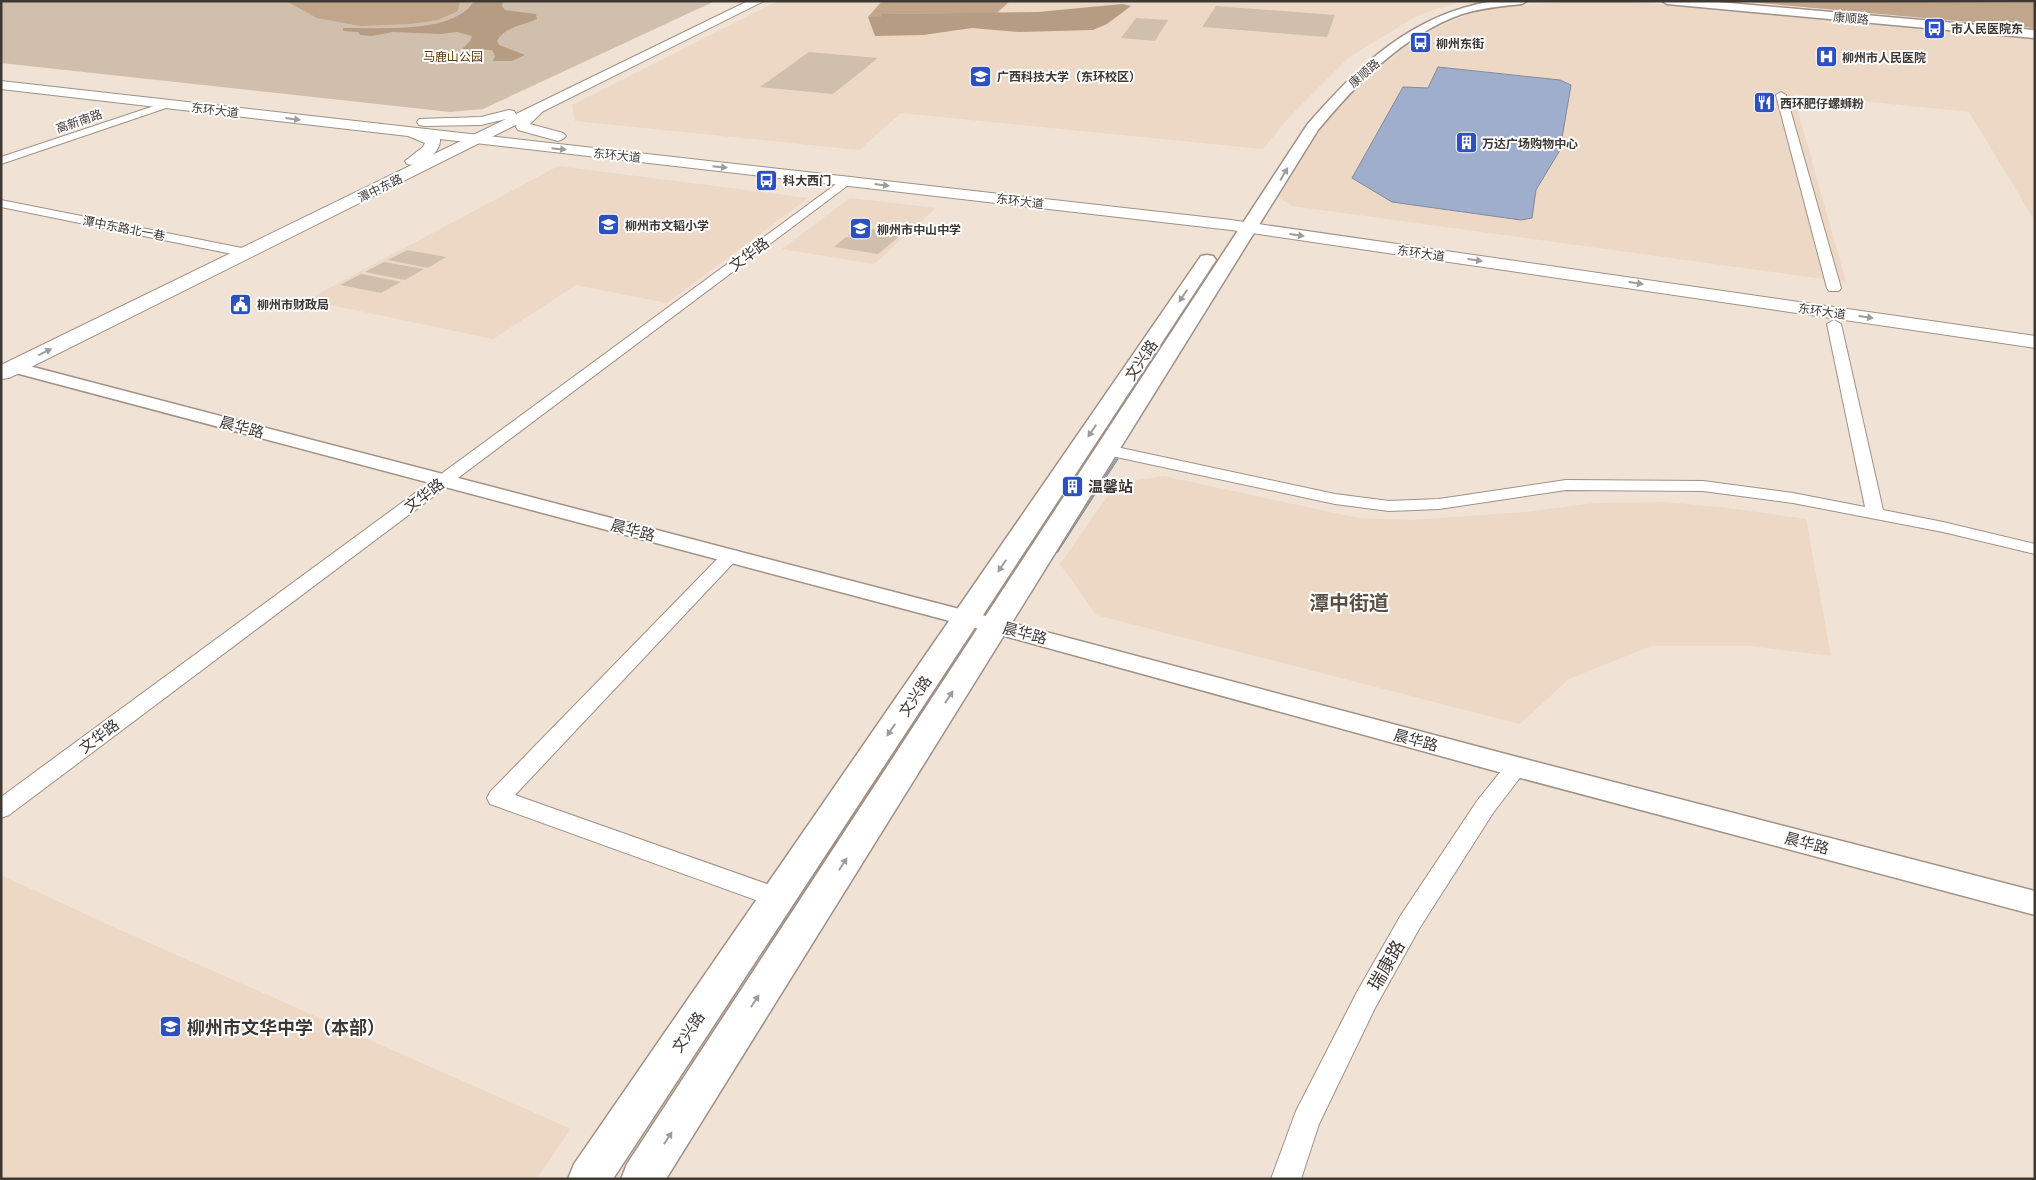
<svg xmlns="http://www.w3.org/2000/svg" width="2036" height="1180" font-family="'PT Sans','Noto Sans SC',sans-serif">
	<rect width="100%" height="100%" fill="#f0e2d4"/>
	<!-- built -->
	<path fill="#ecd8c4" d="M778 1H1465L1439 8 1417 16 1349 57 1290 116 1263 149 901 113 859 150 575 121 572 105Z
		M1624 1 2035 38V221L1969 112 1793 94 1846 282 1292 206 1278 197 1318 133 1338 106 1376 71 1403 49 1426 33 1457 19 1479 11 1510 6 1560 2Z
		M558 166 808 198 667 303 576 285 493 339 307 300Z
		M850 198 936 208 874 264 782 249Z
		M1164 476 1358 518 1412 520 1525 512 1595 503 1665 502 1728 508 1806 519 1831 656 1750 646H1651L1569 679 1520 724 1096 615 1060 564 1117 483Z
		M1 875 111 926 571 1129 536 1179H1Z"/>
	<!-- green -->
	<path fill="#d1bfae" d="M1 1H715L483 109 450 112 1 63Z
		M1216 6 1335 15 1327 37 1202 27Z
		M1136 18 1168 20 1155 41 1121 38Z
		M809 52 878 58 833 94 760 87Z
		M859 227 902 234 878 254 834 247 846 237 867 240 848 236Z
		M407 250 446 257 428 268 388 260Z
		M384 262 424 269 405 280 365 272Z
		M361 274 401 282 381 293 340 285Z"/>
	<!-- forest -->
	<path fill="#c1a68c" d="M286 1H460L458 11 438 20 411 24 360 26 317 18Z
		M882 1H1010L997 13 881 14V17H868Z
		M1738 1 2035 3V28Z"/>
	<!-- water -->
	<path fill="#b69c82" d="M474 1H503L502 6 505 10 536 14 537 19C524 25 504 27 497 41L499 45 525 55 512 61H493L495 56 492 50 462 49 470 41 472 36 457 32 441 34 393 32 372 36 360 35 358 32 343 31V28C377 27 454 35 474 1Z
		M1122 4 1131 6 1107 24 1093 30 1019 32 972 28 923 35 875 36 868 17H881V14L1038 12Z"/>
	<!-- building -->
	<path fill="#a0aecd" stroke="#838a99" d="M1438 67 1560 80 1571 85 1560 150 1536 190 1532 218 1521 220 1392 202 1352 178 1403 87 1428 88Z
		M1116 459H1118L1057 553Z"/>
	<g fill="none" stroke-linecap="round" stroke-linejoin="round">
		<defs>
			<path id="minor" d="M1781 92 1786 95 1841 288 1839 291H1829L1827 288 1776 95Z
				M166 102 171 105 169 107 1 164V157Z
				M847 178 851 179 853 181 851 183 9 815 1 818V797L843 179Z
				M1 200 247 249 253 253 247 257 1 207Z
				M1834 320 1841 324 1883 510 1943 522 2035 544V554L1943 532 1793 503 1703 491 1566 490 1439 509 1389 511 1335 504 1107 455 1101 453 1099 450 1101 447 1107 445 1335 494 1389 501 1439 499 1566 480 1703 481 1793 493 1865 507 1827 324Z
				M731 550 737 551 740 555 737 559 515 795 787 891 790 898 787 905 778 908 490 804 487 798 490 792 725 551Z
				M1517 759 1525 761 1528 767 1493 813 1419 929 1375 1008 1319 1124 1301 1179H1271L1296 1111 1357 992 1401 915 1477 801 1509 761Z"/>
			<path id="tertiary" d="M14 362 967 611 1517 757 2035 891V915L1517 777 961 624 8 371 5 367 8 363Z"/>
			<path id="secondary" d="M1493 1H1527L1522 4C1502 6 1481 8 1462 14 1403 35 1357 83 1318 130L666 1179H621L627 1164 1307 125C1358 66 1412 14 1493 1Z
				M1662 1H1707L2035 30V38L1667 4Z
				M1207 255 1213 256 1216 260 613 1179H568L574 1164 1201 256Z"/>
			<path id="primary" d="M748 1H764L9 378 1 379V365L506 119 481 125 424 126 419 125 417 122 419 119 481 117 509 110 514 111 516 114Z"/>
			<path id="trunk" d="M1 81 1231 220 2035 336V348L1231 230 440 139C441 153 421 168 407 164L405 161 423 147 425 143 408 136 1 89Z
				M536 107 541 108 543 111 530 124 563 133 566 136 563 139 558 141 518 130 516 127C516 117 526 109 536 107Z"/>
		</defs>
		<!-- minor casing -->
		<use href="#minor" stroke="#9f9185" stroke-width="2"/>
		<!-- tertiary casing -->
		<use href="#tertiary" stroke="#9f9185" stroke-width="3"/>
		<!-- secondary casing -->
		<use href="#secondary" stroke="#9f9185" stroke-width="3"/>
		<!-- primary casing -->
		<use href="#primary" stroke="#9f9185" stroke-width="2"/>
		<!-- trunk casing -->
		<use href="#trunk" stroke="#9f9185" stroke-width="2"/>
		<!-- minor -->
		<use href="#minor" fill="#fff" fill-rule="evenodd"/>
		<!-- tertiary -->
		<use href="#tertiary" fill="#fff" fill-rule="evenodd"/>
		<!-- secondary -->
		<use href="#secondary" fill="#fff" fill-rule="evenodd"/>
		<!-- primary -->
		<use href="#primary" fill="#fff" fill-rule="evenodd"/>
		<!-- trunk -->
		<use href="#trunk" fill="#fff" fill-rule="evenodd"/>
	</g>
	<!-- one-way arrows -->
	<defs><path id="oneway-solid" d="M-6-.8H1V-3.2L6.5 0L1 3.2V.8H-6Z" transform="scale(1.25)"/></defs>
	<g fill="#9e9c99">
		<use href="#oneway-solid" transform="translate(293 119) rotate(7)"/>
		<use href="#oneway-solid" transform="translate(559 149) rotate(6)"/>
		<use href="#oneway-solid" transform="translate(720 167) rotate(6)"/>
		<use href="#oneway-solid" transform="translate(1284 174) rotate(-59)"/>
		<use href="#oneway-solid" transform="translate(882 185) rotate(7)"/>
		<use href="#oneway-solid" transform="translate(1297 235) rotate(8)"/>
		<use href="#oneway-solid" transform="translate(1475 260) rotate(8)"/>
		<use href="#oneway-solid" transform="translate(1636 283) rotate(8)"/>
		<use href="#oneway-solid" transform="translate(1183 296) rotate(124)"/>
		<use href="#oneway-solid" transform="translate(1866 317) rotate(8)"/>
		<use href="#oneway-solid" transform="translate(45 352) rotate(-26)"/>
		<use href="#oneway-solid" transform="translate(1092 431) rotate(124)"/>
		<use href="#oneway-solid" transform="translate(1002 566) rotate(124)"/>
		<use href="#oneway-solid" transform="translate(949 697) rotate(-57)"/>
		<use href="#oneway-solid" transform="translate(891 730) rotate(124)"/>
		<use href="#oneway-solid" transform="translate(843 864) rotate(-57)"/>
		<use href="#oneway-solid" transform="translate(755 1001) rotate(-57)"/>
		<use href="#oneway-solid" transform="translate(668 1138) rotate(-57)"/>
	</g>
	<!-- icons -->
	<defs>
		<symbol id="bus-square" viewBox="-11 -11 22 22"><rect x="-9" y="-9" width="18" height="18" rx="4" fill="#2c50c0" stroke="#fff"/><path d="M-5-6H5V4H4V6H2V4H-2V6H-4V4H-5ZM-3.5-4V0h7V-4ZM-3.5 1.2v1.5H-2V1.2ZM2 1.2v1.5H3.5V1.2Z" fill="#fff"/></symbol>
		<symbol id="hospital-square" viewBox="-11 -11 22 22"><rect x="-9" y="-9" width="18" height="18" rx="4" fill="#2c50c0" stroke="#fff"/><path d="M-5-5h3v3.5h4V-5h3V5h-3V1.5h-4V5h-3Z" fill="#fff"/></symbol>
		<symbol id="university-square" viewBox="-11 -11 22 22"><rect x="-9" y="-9" width="18" height="18" rx="4" fill="#2c50c0" stroke="#fff"/><path d="M0-5L7-2L0 1L-7-2ZM-4 1L0 2.5L4 1V4Q0 6-4 4Z" fill="#fff"/></symbol>
		<symbol id="restaurant-square" viewBox="-11 -11 22 22"><rect x="-9" y="-9" width="18" height="18" rx="4" fill="#2c50c0" stroke="#fff"/><path d="M-5-6h1v4h1v-4h1v4h1v-4h1v5L-1.5 .5V6h-2V.5L-5-1ZM5-6V6H3V1.5H1.5Q1.5-4 5-6Z" fill="#fff"/></symbol>
		<symbol id="building-square" viewBox="-11 -11 22 22"><rect x="-9" y="-9" width="18" height="18" rx="4" fill="#2c50c0" stroke="#fff"/><path d="M-4-6H4V6H1V3H-1V6H-4ZM-2.5-4.3h1.7v1.8h-1.7ZM.8-4.3h1.7v1.8H.8ZM-2.5-1h1.7V.8h-1.7ZM.8-1h1.7V.8H.8Z" fill="#fff"/></symbol>
		<symbol id="school-square" viewBox="-11 -11 22 22"><rect x="-9" y="-9" width="18" height="18" rx="4" fill="#2c50c0" stroke="#fff"/><path d="M0-5L7-2L0 1L-7-2ZM-4 1L0 2.5L4 1V4Q0 6-4 4Z" fill="#fff"/></symbol>
		<symbol id="civic-square" viewBox="-11 -11 22 22"><rect x="-9" y="-9" width="18" height="18" rx="4" fill="#2c50c0" stroke="#fff"/><path d="M-.6-6.5H3V-4.5H.6V-3L4-1V1h2V6H-6V1h2V-1L-.6-3ZM-1.2 2.5V6h2.4V2.5Z" fill="#fff"/></symbol>
	</defs>
	<g fill-rule="evenodd">
		<use href="#bus-square" x="1922" y="16" width="25" height="25"/>
		<use href="#bus-square" x="1408" y="30" width="25" height="25"/>
		<use href="#hospital-square" x="1814" y="44" width="25" height="25"/>
		<use href="#university-square" x="968" y="64" width="25" height="25"/>
		<use href="#restaurant-square" x="1752" y="90" width="25" height="25"/>
		<use href="#building-square" x="1454" y="130" width="25" height="25"/>
		<use href="#bus-square" x="754" y="168" width="25" height="25"/>
		<use href="#school-square" x="596" y="212" width="25" height="25"/>
		<use href="#school-square" x="848" y="216" width="25" height="25"/>
		<use href="#civic-square" x="228" y="292" width="25" height="25"/>
		<use href="#building-square" x="1060" y="474" width="25" height="25"/>
		<use href="#school-square" x="158" y="1014" width="25" height="25"/>
	</g>
	<g text-anchor="middle" dominant-baseline="central" stroke-width="4" stroke-linejoin="round" paint-order="stroke">
		<!-- far-street labels -->
		<g font-size="12" fill="#3e3833" stroke="#fff">
			<text transform="translate(1851 18) rotate(5)">康顺路</text>
			<text transform="translate(1364 73) rotate(-41)">康顺路</text>
			<text transform="translate(215 110) rotate(7)">东环大道</text>
			<text transform="translate(79 121) rotate(-19)">高新南路</text>
			<text transform="translate(617 155) rotate(6)">东环大道</text>
			<text transform="translate(380 188) rotate(-26)">潭中东路</text>
			<text transform="translate(1020 201) rotate(7)">东环大道</text>
			<text transform="translate(124 228) rotate(11)">潭中东路北一巷</text>
			<text transform="translate(1421 253) rotate(8)">东环大道</text>
			<text transform="translate(1822 311) rotate(8)">东环大道</text>
		</g>
		<!-- far-poi labels -->
		<g font-size="12" font-weight="bold" fill="#3e3833" stroke="#fff" text-anchor="start">
			<text x="1951" y="28">市人民医院东</text>
			<text x="1436" y="43">柳州东街</text>
			<text x="1842" y="57">柳州市人民医院</text>
			<text x="997" y="76">广西科技大学（东环校区）</text>
			<text x="1780" y="103">西环肥仔螺蛳粉</text>
			<text x="1482" y="143">万达广场购物中心</text>
			<text x="783" y="180">科大西门</text>
			<text x="625" y="225">柳州市文韬小学</text>
			<text x="877" y="229">柳州市中山中学</text>
			<text x="257" y="304">柳州市财政局</text>
		</g>
		<!-- far-park labels -->
		<g font-size="12" fill="#5d3808" stroke="#fff">
			<text x="453" y="56">马鹿山公园</text>
		</g>
		<!-- street labels -->
		<g font-size="15" fill="#3e3833" stroke="#fff">
			<text transform="translate(749 254) rotate(-37)">文华路</text>
			<text transform="translate(1141 360) rotate(-56)">文兴路</text>
			<text transform="translate(242 427) rotate(15)">晨华路</text>
			<text transform="translate(424 495) rotate(-37)">文华路</text>
			<text transform="translate(633 530) rotate(15)">晨华路</text>
			<text transform="translate(1025 633) rotate(15)">晨华路</text>
			<text transform="translate(915 696) rotate(-56)">文兴路</text>
			<text transform="translate(99 736) rotate(-37)">文华路</text>
			<text transform="translate(1416 740) rotate(15)">晨华路</text>
			<text transform="translate(1807 843) rotate(15)">晨华路</text>
			<text transform="translate(688 1032) rotate(-56)">文兴路</text>
		</g>
		<!-- poi labels -->
		<g font-size="15" font-weight="bold" fill="#3e3833" stroke="#fff" text-anchor="start">
			<text x="1088" y="486">温馨站</text>
		</g>
		<!-- near-street labels -->
		<g font-size="18" fill="#3e3833" stroke="#fff">
			<text transform="translate(1386 965) rotate(-60)">瑞康路</text>
		</g>
		<!-- near-poi labels -->
		<g font-size="18" font-weight="bold" fill="#3e3833" stroke="#fff" text-anchor="start">
			<text x="187" y="1027">柳州市文华中学（本部）</text>
		</g>
		<!-- district labels -->
		<g font-size="20" font-weight="bold" fill="#5c5045" stroke="#fff">
			<text x="1349" y="603">潭中街道</text>
		</g>
	</g>
	<!-- border -->
	<rect width="2036" height="1180" fill="none" stroke="#3e3833" stroke-width="5"/>
</svg>
